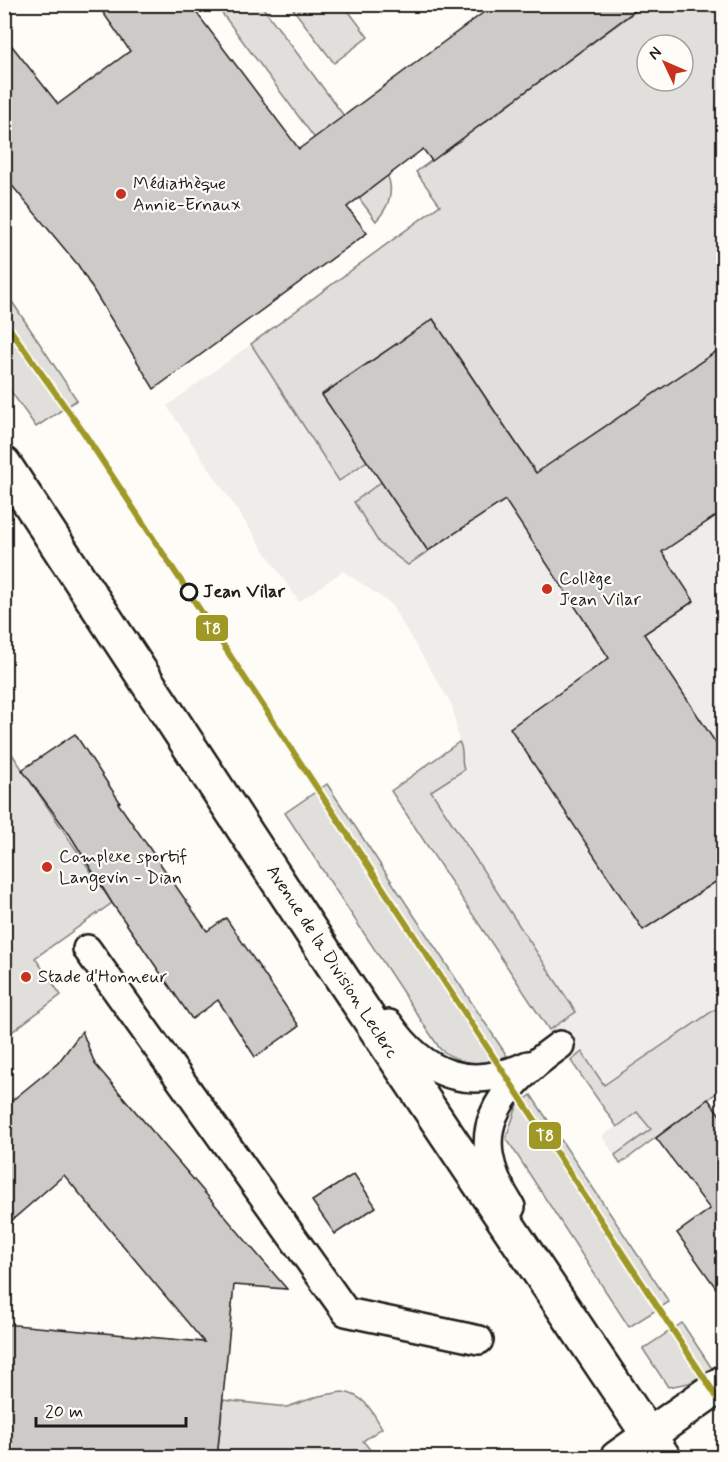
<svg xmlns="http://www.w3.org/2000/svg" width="728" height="1462" font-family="Mynerve,sans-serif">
	<rect width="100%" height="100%" fill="#fdfcf7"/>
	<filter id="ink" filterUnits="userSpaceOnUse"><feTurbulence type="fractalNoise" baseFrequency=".0167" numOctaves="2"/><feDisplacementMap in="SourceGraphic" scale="12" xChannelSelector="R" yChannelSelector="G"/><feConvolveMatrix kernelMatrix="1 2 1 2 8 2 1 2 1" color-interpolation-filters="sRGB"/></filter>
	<g filter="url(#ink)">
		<!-- built -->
		<path fill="#eeede9" d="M723 5V1088L620 1164 602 1136 617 1126 549 1030 391 791 459 742 452 705 390 603 343 571 299 602 167 406 647 52V81H683V45Z"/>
		<!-- green -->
		<path fill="#e0dfdb" stroke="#7e7e7c" stroke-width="1.5" fill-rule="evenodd" d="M216 5H261L386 172C395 190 390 206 376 221Z
			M290 5H344L368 37 334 63Z
			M644 5H723V347L587 439 539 477 433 319 322 394 367 461 339 481 251 344 440 205 416 172ZM647 45H683V81H647Z
			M5 291 77 400 36 427 5 383Z
			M381 482 428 551 408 565 379 543 354 502Z
			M4 742 112 903 35 958 61 995 5 1037Z
			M459 742C465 750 460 760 464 770L431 791 576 1012 549 1030 391 791Z
			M327 784 507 1056C480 1066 464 1067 440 1049L285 813Z
			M723 1004V1088L620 1164 615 1155 651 1129 637 1112 617 1127 571 1061 582 1052 604 1085Z
			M531 1095 669 1302 629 1327 506 1138 517 1106Z
			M682 1323 713 1370 689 1383 668 1387 643 1349Z
			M342 1392C363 1394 372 1410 382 1428L363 1441 376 1457 217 1458 223 1400 287 1407 319 1396Z"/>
		<!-- building -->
		<path fill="#cccbc8" stroke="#1c1c1c" stroke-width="1.5" d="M97 4H190L299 149 495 4H644L432 161 423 149 347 207 367 233 154 389 78 265 4 176V36L58 104 130 51Z
			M433 319 536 473 723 347V511L662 552 694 601 644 634 723 754V877L643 930 510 728 609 658 505 500 428 551 322 395Z
			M75 734 120 802 118 803 207 931 226 918 299 1026 255 1057 218 1000 192 1019 112 903 70 835 22 770Z
			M82 1031 95 1064 287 1289 234 1285 217 1458H65L4 1452V1324L204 1342 64 1175 4 1227V1107L58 1063Z
			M708 1099 723 1119V1298L677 1233 710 1209 656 1138Z
			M354 1174 376 1207 335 1234 312 1201Z"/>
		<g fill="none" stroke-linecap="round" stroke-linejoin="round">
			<defs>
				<path id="lane" d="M87 949 346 1312 479 1340
					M389 1024C425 1076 469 1092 528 1065
					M511 1207C463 1133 496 1091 560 1045"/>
				<path id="street" d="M617 1458 724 1382"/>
				<path id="secondary" d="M4 464 335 968 664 1458"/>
			</defs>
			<!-- lane casing -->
			<use href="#lane" stroke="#1c1c1c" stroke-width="32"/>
			<!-- street casing -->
			<use href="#street" stroke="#1c1c1c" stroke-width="38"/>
			<!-- secondary casing -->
			<use href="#secondary" stroke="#1c1c1c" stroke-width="38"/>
			<!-- lane -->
			<use href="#lane" stroke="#fdfcf7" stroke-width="27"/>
			<!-- street -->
			<use href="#street" stroke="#fdfcf7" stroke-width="33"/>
			<!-- secondary -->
			<use href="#secondary" stroke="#fdfcf7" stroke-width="33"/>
			<defs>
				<path id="tram-1" d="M4 321 84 433 724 1408"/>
			</defs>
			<!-- tram-1 casing -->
			<use href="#tram-1" stroke="#fdfcf7" stroke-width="10"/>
			<!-- tram-1 -->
			<use href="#tram-1" stroke="#9f9825" stroke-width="6"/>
		</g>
	</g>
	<!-- markers -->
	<g fill="#c8321e" stroke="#fdfcf7" stroke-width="2">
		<circle cx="121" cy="194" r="6"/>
		<circle cx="547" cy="589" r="6"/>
		<circle cx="47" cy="867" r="6"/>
		<circle cx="26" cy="977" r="6"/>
	</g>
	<circle fill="#fdfcf7" stroke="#1c1c1c" stroke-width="3" cx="189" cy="592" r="8"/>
	<g text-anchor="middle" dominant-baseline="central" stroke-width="4.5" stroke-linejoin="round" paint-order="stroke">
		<!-- poi labels -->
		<g font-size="18" fill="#1c1c1c" stroke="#fdfcf7" text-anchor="start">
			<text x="133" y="184">Médiathèque<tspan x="133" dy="21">Annie-Ernaux</tspan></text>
			<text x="559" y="579">Collège<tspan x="559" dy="21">Jean Vilar</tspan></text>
			<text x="59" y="857">Complexe sportif<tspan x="59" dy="21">Langevin - Dian</tspan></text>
			<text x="38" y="977">Stade d'Honneur</text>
		</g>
		<!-- stop labels -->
		<g font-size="18" font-weight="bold" fill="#1c1c1c" stroke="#fdfcf7" text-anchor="start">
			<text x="203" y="592">Jean Vilar</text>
		</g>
		<!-- street labels -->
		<g font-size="18" fill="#1c1c1c" stroke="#fdfcf7">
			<text transform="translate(332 962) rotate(57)">Avenue de la Division Leclerc</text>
		</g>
	</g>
	<g stroke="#fdfcf7" stroke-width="2">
		<rect x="195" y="614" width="34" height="28" rx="6" fill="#9f9825"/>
		<rect x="528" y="1121" width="34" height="29" rx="6" fill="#9f9825"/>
	</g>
	<g font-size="16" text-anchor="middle" font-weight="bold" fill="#fff">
		<text x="212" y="634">T8</text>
		<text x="545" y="1141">T8</text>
	</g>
	<!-- margin -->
	<rect width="728" height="1462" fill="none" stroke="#fdfcf7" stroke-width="24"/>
	<rect x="12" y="12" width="704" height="1438" fill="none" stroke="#1c1c1c" stroke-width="2" filter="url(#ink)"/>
	<!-- north arrow -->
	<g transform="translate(665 63) rotate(314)"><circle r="28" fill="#fdfcf7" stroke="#a3a29f" stroke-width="1.5"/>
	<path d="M0-4.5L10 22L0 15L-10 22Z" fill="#c8321e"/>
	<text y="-9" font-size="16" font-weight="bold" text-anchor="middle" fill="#1c1c1c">N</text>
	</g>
	<!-- scale -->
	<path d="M36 1417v9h150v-9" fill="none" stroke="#1c1c1c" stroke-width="3"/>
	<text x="45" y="1417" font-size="18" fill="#1c1c1c" stroke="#fdfcf7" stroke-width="4.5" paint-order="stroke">20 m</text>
</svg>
